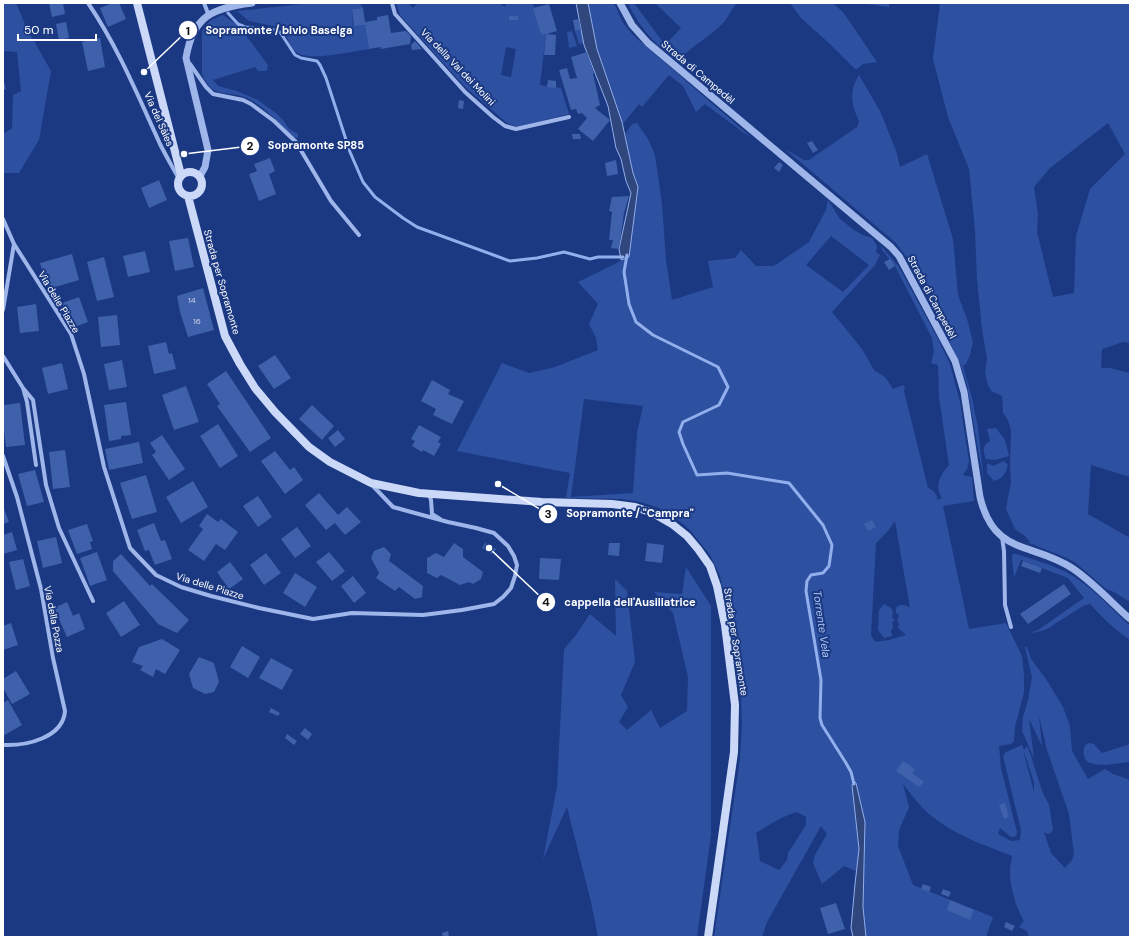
<svg xmlns="http://www.w3.org/2000/svg" width="1133" height="940" font-family="'DM Sans',sans-serif">
	<rect width="100%" height="100%" fill="#1b3982"/>
	<!-- green -->
	<path fill="#2e50a1" fill-rule="evenodd" d="M3 3H16L27 29 51 71 39 140 19 173H3V134L12 128 13 95 21 91 17 52 3 51Z
		M311 3H360L363 8 352 9 353 26 365 25 369 49C353 51 306 63 295 51 289 45 287 35 282 28L249 21 237 11Z
		M396 3H408L413 8 417 3H499L505 7 506 3H533L541 35 546 34 540 85 561 88 569 114 520 126H515L507 123 465 87 400 15ZM506 47 516 49 511 77 501 75Z
		M588 3H614L623 23 633 35 752 138 744 133 705 104 696 112 683 86 669 75 642 107 639 104 622 125 597 49Z
		M628 3H634L665 45 681 28 655 3H737C732 8 729 15 725 21 717 30 707 37 697 44 691 48 687 54 679 57 660 55 635 20 628 3Z
		M790 3H833L836 6 843 12 877 62 863 64 857 69H855L830 44 801 18Z
		M860 3H889V7Z
		M940 3H1130V343L1123 342 1102 349 1101 368H1110L1130 373V477L1091 465 1088 514 1130 538V602L1114 592 1106 589 1076 563 1067 558 1027 542H1030L1025 536 1015 529 1006 509 1011 481 1010 466 1011 430 1008 420 1003 413 1002 396 996 393 992 392 988 385 985 373 987 359 982 329 977 279 975 231 969 169 948 117 933 59ZM1108 123 1125 154 1090 189 1076 236 1074 293 1053 297 1037 232 1038 214 1034 187 1050 168Z
		M223 15 239 26 268 65 267 70 265 71H258L255 67 213 80 218 86 237 91 258 100 277 114 283 120 289 129 298 134V137L297 138 293 137C280 125 267 109 251 100 230 88 213 102 202 74V31L211 20Z
		M581 30 584 43 579 44 575 31Z
		M572 31 577 46 569 48 567 32Z
		M859 75 880 111 897 153 895 154H897L900 167 927 154 953 239 958 295 967 319 973 342 970 355 966 364 963 366 972 398 978 428 984 484 967 385 961 366 936 313 908 259 896 243 785 149 804 160H809L857 127 859 121C851 104 849 90 859 75Z
		M637 123 648 139 655 155 662 204 666 260 672 300 713 287 708 261 735 258 741 250 756 266H773L777 264 809 242 826 210 828 200 840 219 854 230 863 235 872 238 877 246 876 252 880 255 875 265 832 312 862 349 874 370 885 377 893 389 903 385 905 388 904 391 928 488C933 489 938 495 937 500L942 498C934 486 940 475 949 465L939 397 938 365 931 363 934 352 932 338 895 266 882 250 881 246 899 267 937 337 950 364 960 402 969 462 967 469 963 475 972 477 974 501 943 506 969 629 1006 623 1022 656 1024 676V692L1015 727 1014 741 1011 744 999 746 1001 768 1017 832 1016 836 1011 837 1000 828 998 834 1011 841 1020 840 1021 830 1003 756 1006 752 1022 745 1024 750 1027 746 1030 753 1042 791 1049 805 1053 830 1051 833 1048 834 1044 832 1051 853 1065 868 1072 860 1074 854 1069 814 1047 750 1039 716 1042 746 1029 719 1034 758 1022 731 1023 717 1028 700 1032 677 1025 647H1027L1031 659 1046 679 1063 707 1070 726 1072 751 1088 779 1105 769 1113 774 1128 779 1130 782V937H1029L1027 931 1019 927 1024 921C1016 909 1009 883 1010 869 1010 865 1012 860 1012 856 984 845 952 834 929 814 919 805 911 794 903 784L909 807 899 830 898 846 913 885 993 917 986 937H866L863 907 865 822 852 785 859 849 856 871 844 866 822 884 813 863 815 855 827 834 821 826 767 922 762 937H714L740 759 742 724 741 697 729 616 720 576 710 555 690 530 677 519 659 508 641 502 622 499 566 498 570 473 457 451 502 363 529 373 555 367 598 350 596 338 589 324 598 304 578 282 629 257 638 187 633 173 626 143V133L632 124ZM831 236 869 265 843 292 806 265ZM584 399 643 406 637 433 633 493 571 497ZM895 521 910 608C907 605 903 604 898 606L896 608V613L899 615 897 621 899 624 898 628 906 635 889 640 876 642 873 639 871 635 876 543 888 531ZM1024 752 1034 782V792L1024 754ZM797 812 806 817V825L788 853 787 860 779 870 760 861 758 844 756 833C769 825 782 816 797 812Z
		M996 428 1005 440 1009 456 995 460 986 459C983 451 982 446 990 441L987 429Z
		M1004 461 1008 465C1005 474 1004 478 994 481L987 473V463L993 466Z
		M1013 554H1016C1032 559 1050 564 1066 572 1089 584 1111 608 1130 626V640C1115 630 1102 617 1090 604L1083 606 1047 629 1042 631 1030 633 1038 630 1084 598 1068 578 1021 560 1014 578 1012 557Z
		M686 567 711 606V835L697 937H598L591 902 567 807 543 859 557 787 564 649 576 635 590 614 616 636 615 579 627 591 635 662 621 695 628 707 619 722 627 730 651 710 660 728 687 711 688 677 673 613 654 592 682 594Z
		M884 604 891 608 893 612 892 617 895 620 892 622 893 627 891 631 892 636 884 638 878 630 879 610Z
		M1089 743 1094 744 1102 753 1130 744V762C1115 763 1076 774 1085 745Z"/>
	<!-- water -->
	<path fill="#30477d" stroke="#92afed" d="M576 3H588L597 49 622 122 633 173 638 187 629 257 621 260 619 249 631 193 626 181 621 159 616 148 608 106 584 45Z
		M854 781 856 783 865 822 863 907 866 937H853L851 928 855 884 859 849 852 785Z"/>
	<g fill="none" stroke-linecap="round" stroke-linejoin="round">
		<!-- stream -->
		<path stroke="#92afed" stroke-width="3" d="M228 13 238 24 245 27 271 29 280 32 295 55 301 58 317 61 320 65 326 78 350 152 363 182 375 197 403 218 417 227 510 261 537 258 564 252 590 259 598 257H623
			M627 255 624 272 629 304 636 322 653 335 718 367 728 387 719 405 683 422 679 432 683 444 697 475 727 473 789 483 823 525 832 545 829 566 823 573 811 575 807 581 806 591 821 680 820 718 822 725 846 763 851 772 854 784"/>
	</g>
	<!-- building -->
	<path fill="#3f60aa" d="M49 3H63L65 14 52 17Z
		M113 3H119L126 19 108 27 100 8Z
		M549 4 557 31 546 34 556 35 555 55H544L546 34 541 35 533 8Z
		M363 8 365 22 377 20V17L388 15 391 33 406 31 411 36 410 44 381 49V47L369 49 365 25 354 26 352 9Z
		M509 16H518V20H509Z
		M579 19 581 30 575 31 573 20Z
		M66 22 69 38 59 40 56 24Z
		M100 38 105 67 88 71 82 42Z
		M415 41 422 49 412 50 411 45Z
		M587 52 594 73 593 74 600 105 595 108 610 120 593 141 578 129 587 118 582 113 578 114 576 109 571 110 559 70 567 68 570 79 577 78 571 57Z
		M3 79 6 89 3 90Z
		M548 80 556 81V88L547 87Z
		M459 100 464 101 463 109 458 108Z
		M572 134H580L581 139H573Z
		M812 141 818 150 813 153 807 143Z
		M270 158 275 171 269 174 276 194 259 201 249 174 257 171 254 164Z
		M616 160 618 174 607 176 605 163Z
		M779 162 783 165 779 172 774 168Z
		M159 180 167 200 149 208 141 188Z
		M629 196 624 213 619 249 611 248 613 240H609L612 212 609 211 612 197Z
		M188 238 194 267 175 271 169 241Z
		M145 251 150 272 128 277 123 256Z
		M72 254 79 280 48 289 40 263Z
		M104 257 114 297 97 301 87 262Z
		M890 259 895 266 889 270 884 262Z
		M203 288 214 330 188 337 180 312 177 296Z
		M79 297 88 322 72 328 62 303Z
		M36 304 39 331 20 333 17 307Z
		M117 315 120 345 101 347 98 317Z
		M166 342 169 354 172 353 176 369 154 374 148 346Z
		M275 355 291 378 274 389 258 366Z
		M122 360 127 387 109 390 104 364Z
		M62 363 68 389 48 394 42 368Z
		M226 371 271 438 250 452 217 406 220 404 207 384Z
		M432 380 450 390 448 394 464 401 452 424 433 415 436 409 421 401Z
		M186 386 199 422 174 430 162 395Z
		M126 402 131 435 121 436V439L109 441 104 405Z
		M20 403 25 445 6 447 3 422V405Z
		M312 405 334 426 322 440 299 419Z
		M218 424 238 456 220 468 200 436Z
		M419 425 441 437 438 442 441 444 434 456 423 450 422 452 412 446 415 441 411 439Z
		M338 430 345 439 335 447 328 438Z
		M162 435 185 469 169 480 152 455 156 452 150 443Z
		M139 442 143 463 109 470 105 449Z
		M65 450 70 487 53 489 49 452Z
		M275 451 290 470 294 467 303 480 285 494 261 461Z
		M35 470 44 502 27 506 18 474Z
		M146 475 157 512 132 519 120 483Z
		M193 481 208 507 181 523 166 497Z
		M319 493 338 515 347 507 361 522 345 535 335 523 326 530 305 505Z
		M258 496 272 517 258 527 243 506Z
		M3 506 9 522 3 524Z
		M207 514 218 522 221 519 238 532 225 550 216 544 204 561 188 550 203 529 199 526Z
		M872 520 876 527 868 531 864 524Z
		M154 523 161 541 165 540 172 559 155 565 149 550 145 551 137 530Z
		M87 524 93 541 90 542 92 549 77 554 68 530Z
		M297 527 311 546 295 558 281 539Z
		M12 532 17 550 3 554V535Z
		M56 537 62 563 43 568 37 541Z
		M454 543 463 549V557L483 572 481 579 473 584 469 582 460 585 441 575 437 578 427 573V558L436 553 444 557Z
		M485 543 496 549 492 554 482 548Z
		M609 543H620L619 556 608 555Z
		M647 543 664 545 662 563 645 561Z
		M384 547 391 554 389 561 423 586 422 597 415 599 399 587 395 591 376 578 379 573 371 558 374 551Z
		M97 552 107 580 90 586 80 558Z
		M329 552 345 571 332 581 316 562Z
		M266 553 281 573 264 585 250 565Z
		M121 554 150 586 152 584 189 620 177 633 158 624 113 571V561Z
		M540 558 561 559 559 580 539 579Z
		M23 559 30 586 16 590 9 562Z
		M1023 561 1042 568 1040 573 1021 566Z
		M230 562 243 579 229 589 217 572Z
		M295 573 317 587 305 607 283 593Z
		M353 576 366 593 354 603 341 586Z
		M1064 584 1071 594 1028 624 1020 614Z
		M124 601 140 625 121 637 106 613Z
		M67 602 73 616 79 613 85 629 67 637 54 608Z
		M11 623 18 645 3 650V626Z
		M162 639 180 650 165 674 156 669 153 677 140 670 143 666 132 662 139 647Z
		M242 646 260 657 248 678 230 667Z
		M199 657 214 663 219 682 214 692 205 694 193 688 189 674Z
		M271 658 293 670 282 690 259 678Z
		M16 671 30 694 12 704 3 688V679Z
		M8 700 22 725 3 736V703Z
		M271 708 280 713 278 716 269 712Z
		M305 728 312 734 308 740 300 734Z
		M287 734 297 741 294 745 285 738Z
		M903 761 915 769 912 773 924 782 919 787 896 771Z
		M1005 803 1009 817 1004 819 999 805Z
		M923 884 931 887 929 892 921 889Z
		M943 889 951 892 949 897 941 894Z
		M950 900 974 910 970 920 947 910Z
		M836 903 845 929 828 934 820 908Z
		M1006 922 1015 926 1012 931 1004 927Z
		M448 931 449 937H443L442 933Z"/>
	<g fill="none" stroke-linecap="round" stroke-linejoin="round">
		<!-- minor -->
		<path stroke="#9fb6ea" stroke-width="4" d="M88 3C118 47 138 96 160 144 166 156 173 168 179 179
			M204 3 209 16
			M392 3 395 14 465 92 493 117 505 126 516 129 569 117
			M190 64 206 87 213 94 243 100 251 104 274 121 296 142 331 201 359 235
			M3 219 14 244 71 334 84 374 104 467 130 548 156 575 181 587 211 596 259 608 313 619 352 613 423 615 462 610 494 604 503 597 511 588 515 576 517 565 514 556 508 546 494 533 476 528 448 522 393 507 372 485
			M3 310 14 244
			M3 356 23 388 27 402 36 465
			M23 388 33 400 46 485 59 528 93 601
			M3 456 17 497 41 589 53 658 65 711C63 738 26 746 3 745
			M429 494 431 500 432 514 440 519
			M1002 537 1004 551 1005 605 1011 627"/>
		<!-- tertiary -->
		<path stroke="#9fb6ea" stroke-width="7" d="M620 3 632 25 648 43 891 247 899 256 955 361 964 392 980 497C994 556 1032 542 1072 568 1093 582 1111 602 1130 619
			M200 176 205 167 208 150 186 58C193 16 212 8 252 3"/>
		<!-- secondary -->
		<path stroke="#cbd8f8" stroke-width="8" d="M137 3 181 175
			M178 184a12 12 0 1 1 24 0a12 12 0 1 1-24 0Z
			M188 196 225 336 240 364 255 388 275 412 309 447 330 462 371 483 419 493 542 502 612 504 635 507 653 513 672 524 687 536 698 549 710 566 717 586 725 625 735 705 734 752 708 937"/>
	</g>
	<g text-anchor="middle" dominant-baseline="central" stroke-width="4" stroke-linejoin="round" paint-order="stroke">
		<!-- number labels -->
		<g font-size="8" fill="#cfd7ea">
			<text x="192" y="300">14</text>
			<text x="197" y="321">16</text>
		</g>
		<!-- street labels -->
		<g font-size="10" fill="#fff" stroke="#1b3982">
			<text transform="translate(458 67) rotate(46)">Via della Val dei Molini</text>
			<text transform="translate(698 72) rotate(40)">Strada di Campedèl</text>
			<text transform="translate(159 119) rotate(66)">Via del Sàles</text>
			<text transform="translate(222 282) rotate(74)">Strada per Sopramonte</text>
			<text transform="translate(932 297) rotate(62)">Strada di Campedèl</text>
			<text transform="translate(59 302) rotate(59)">Via delle Piazze</text>
			<text transform="translate(210 586) rotate(17)">Via delle Piazze</text>
			<text transform="translate(54 619) rotate(79)">Via della Pozza</text>
			<text transform="translate(736 642) rotate(81)">Strada per Sopramonte</text>
		</g>
		<!-- water labels -->
		<g font-size="11" font-style="italic" fill="#aac1f2" stroke="#1b3982">
			<text transform="translate(822 624) rotate(82)">Torrente Vela</text>
		</g>
	</g>
	<!-- callouts -->
	<path fill="none" stroke="#fff" stroke-width="1.5" d="M144 72L188 30M184 154L250 146M498 484L548 514M489 548L546 602"/>
	<g fill="#fff" stroke="#1b3982" stroke-width="1.5">
		<circle cx="144" cy="72" r="4"/>
		<circle cx="184" cy="154" r="4"/>
		<circle cx="498" cy="484" r="4"/>
		<circle cx="489" cy="548" r="4"/>
		<circle cx="188" cy="30" r="10"/>
		<circle cx="250" cy="146" r="10"/>
		<circle cx="548" cy="514" r="10"/>
		<circle cx="546" cy="602" r="10"/>
	</g>
	<g font-size="12" text-anchor="middle" font-weight="bold" fill="#111">
		<text x="188" y="35">1</text>
		<text x="250" y="150">2</text>
		<text x="548" y="518">3</text>
		<text x="546" y="606">4</text>
	</g>
	<g font-size="11" text-anchor="middle" font-weight="bold" fill="#fff" stroke="#1b3982" stroke-width="4" stroke-linejoin="round" paint-order="stroke">
		<text x="279" y="34">Sopramonte / bivio Baselga</text>
		<text x="316" y="149">Sopramonte SP85</text>
		<text x="630" y="517">Sopramonte / "Campra"</text>
		<text x="630" y="606">cappella dell'Ausiliatrice</text>
	</g>
	<!-- border -->
	<rect width="1133" height="940" fill="none" stroke="#ffffff" stroke-width="8"/>
	<!-- scale -->
	<path d="M18 34v6h78v-6" fill="none" stroke="#ffffff" stroke-width="2"/>
	<text x="24" y="34" font-size="12" fill="#ffffff" stroke="#1b3982" stroke-width="3" paint-order="stroke">50 m</text>
</svg>
